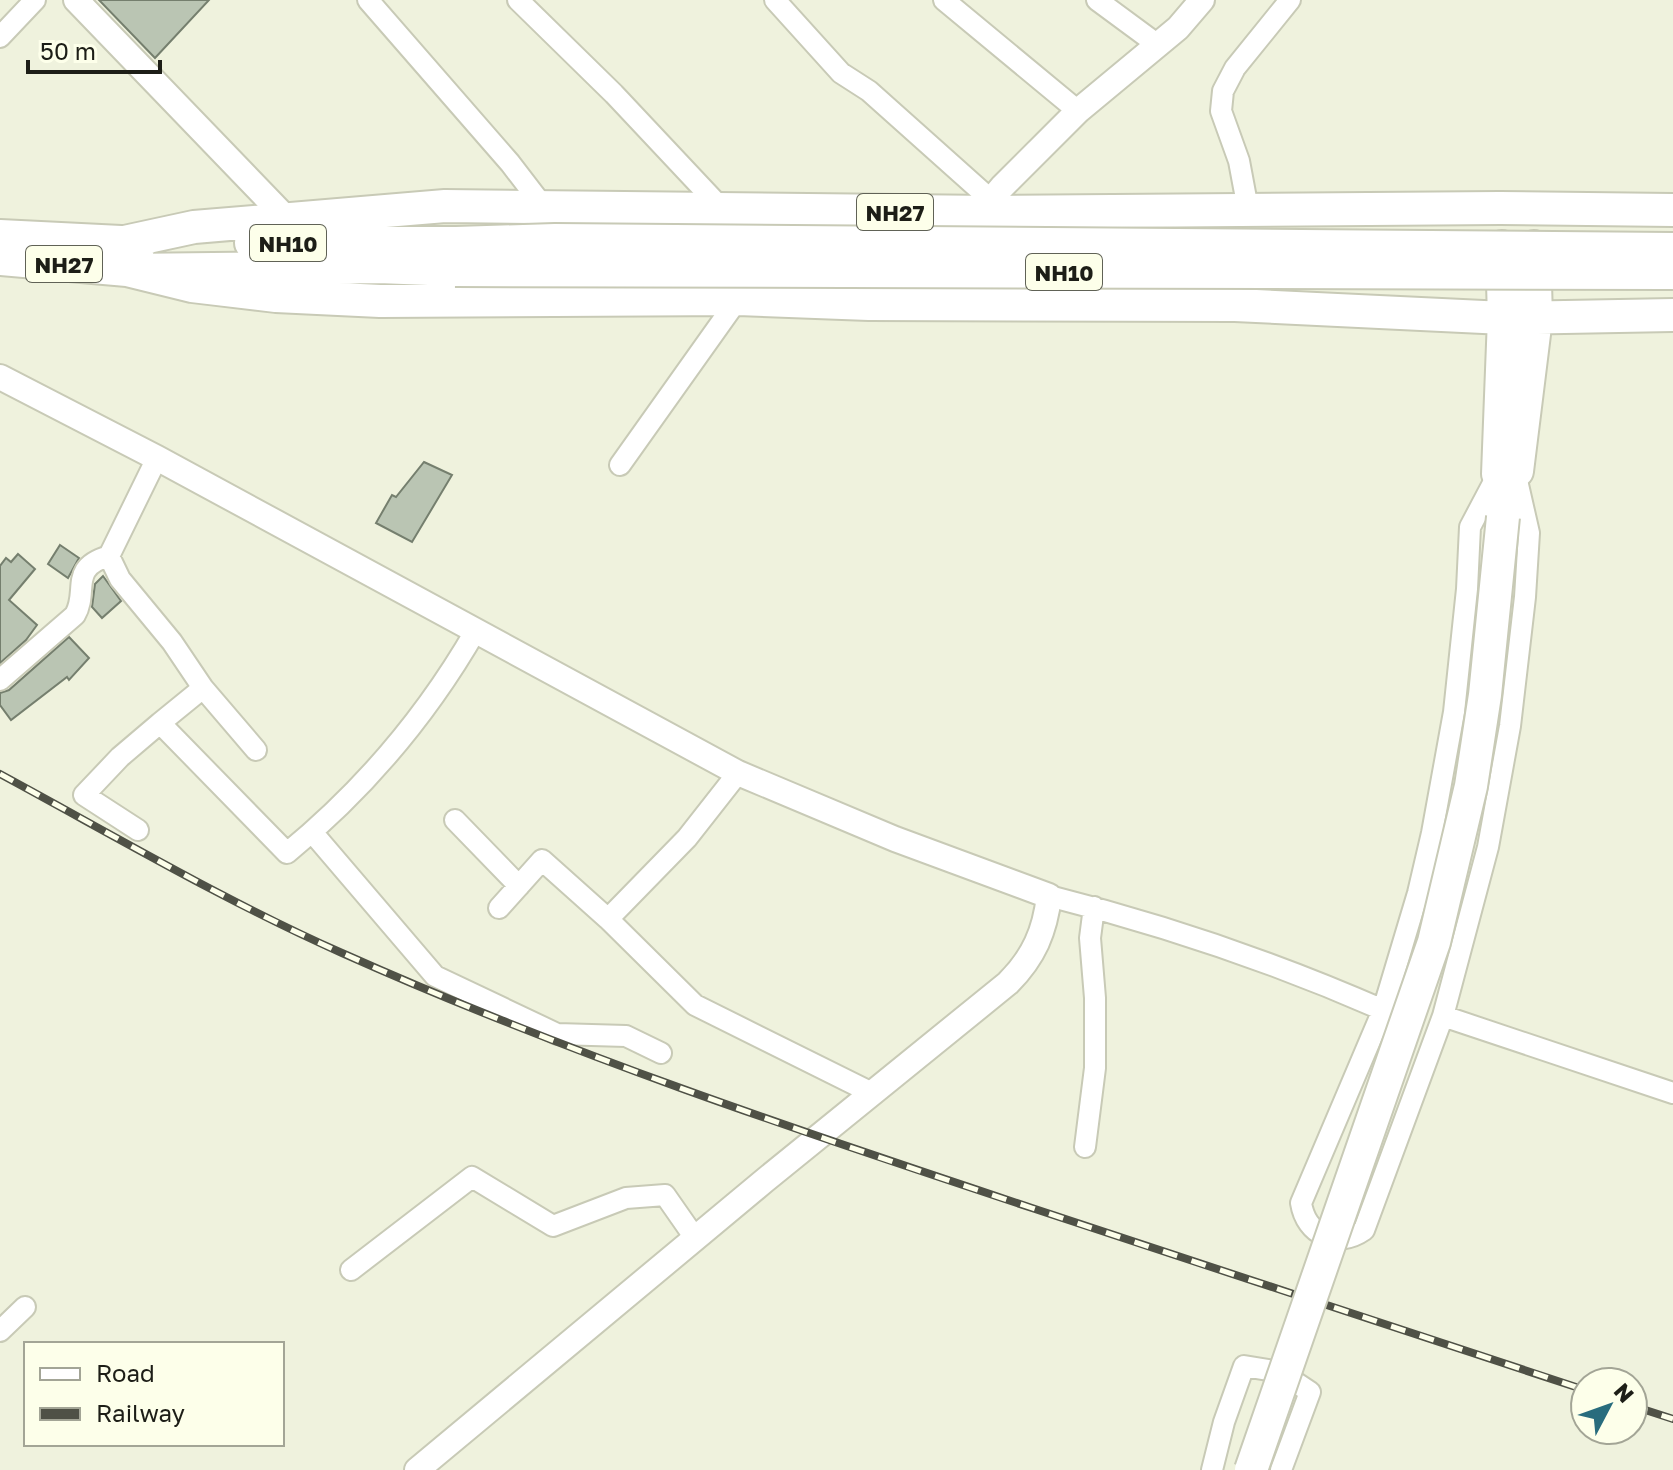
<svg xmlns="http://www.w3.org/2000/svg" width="1673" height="1470" font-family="'Golos Text',sans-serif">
	<rect width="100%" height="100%" fill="#eff2dd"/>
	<!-- building -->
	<path fill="#bac5b3" stroke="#757f6e" stroke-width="2" d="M99 0H209L155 58Z
		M424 462 452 475 412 542 376 523 392 495 396 497Z
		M60 545 79 558 68 578 48 564Z
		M18 554 35 569 9 600 37 625 26 640 0 663V566L6 558 11 562Z
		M103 576 121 601 102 618 92 607 95 584Z
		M69 637 89 658 69 680 67 677 11 720 0 705V693L9 690Z"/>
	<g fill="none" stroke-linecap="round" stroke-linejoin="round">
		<defs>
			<path id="minor" d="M368 0 510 163 543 206
				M518 0 614 94 723 210
				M775 0 841 73 869 91 991 200
				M944 0 1078 111
				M1097 0 1158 45
				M0 37 35 0
				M1248 209 1239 161 1221 111 1223 91 1235 68 1290 0
				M157 458 109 556 120 579 172 642 203 688 256 750
				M620 465 738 299
				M1498 474 1470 527 1467 589 1454 712 1432 833 1418 893 1383 1010 1301 1203C1306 1235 1337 1249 1364 1230L1443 1016 1488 847 1510 726 1525 597 1529 533 1516 476
				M0 680 75 615C89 591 68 568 109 556
				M160 723 203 688
				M455 820 519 886
				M138 830 84 795 120 757 160 723 287 853C365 789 426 717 476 630
				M312 832 435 976 557 1034 626 1036 661 1053
				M1049 896C1164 925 1274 962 1383 1010
				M499 908 542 860 608 919 687 838 738 773
				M608 919 695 1005 872 1093
				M1443 1016 1673 1093
				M1085 1147 1095 1068V998L1090 938 1094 907
				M351 1270 472 1177 553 1226 626 1198 665 1195 695 1238
				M0 1331 25 1307
				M1212 1470 1224 1422 1244 1366 1280 1372 1310 1392 1281 1470"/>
			<path id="tertiary" d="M76 0 289 221
				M993 212 991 200 1002 187 1078 111 1178 28 1202 0
				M0 377 157 458 738 773 895 839 1049 896C1045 931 1034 957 1008 983L764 1181 417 1470"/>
			<path id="trunk" d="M0 236 141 243
				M120 243 194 227 445 206 993 212 1500 208 1673 210
				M251 243H456
				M1502 247 1504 318 1498 474 1505 491 1503 517
				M0 259 127 270 379 267 455 270
				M127 270 192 286 276 296 380 301 738 299 869 304 1235 305 1504 318 1673 315
				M1517 471 1536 318 1534 247"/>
		</defs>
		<!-- minor casing -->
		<use href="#minor" stroke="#c8cab6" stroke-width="24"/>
		<!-- tertiary casing -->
		<use href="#tertiary" stroke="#c8cab6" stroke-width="28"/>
		<!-- trunk casing -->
		<use href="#trunk" stroke="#c8cab6" stroke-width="36"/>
		<!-- minor -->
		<use href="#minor" stroke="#fff" stroke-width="20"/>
		<!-- tertiary -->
		<use href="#tertiary" stroke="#fff" stroke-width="24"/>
		<!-- trunk -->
		<use href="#trunk" stroke="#fff" stroke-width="32"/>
		<defs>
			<path id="rail" d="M0 774C113 835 225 901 342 953 566 1053 799 1131 1032 1208 1216 1269 1401 1329 1585 1390
				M1633 1406 1673 1419"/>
		</defs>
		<!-- rail casing -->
		<use href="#rail" stroke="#4f5146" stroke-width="8"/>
		<!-- rail -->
		<use href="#rail" stroke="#fdffea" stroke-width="5" stroke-dasharray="15" stroke-linecap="butt"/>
		<defs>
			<path id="trunk-bridge" d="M456 243 555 240 1673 249
				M455 270 1673 273
				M1251 1470 1434 942 1471 786 1485 695 1503 517"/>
		</defs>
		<!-- trunk-bridge casing -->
		<use href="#trunk-bridge" stroke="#c8cab6" stroke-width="36" stroke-linecap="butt"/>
		<!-- trunk-bridge -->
		<use href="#trunk-bridge" stroke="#fff" stroke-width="32"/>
	</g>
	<g text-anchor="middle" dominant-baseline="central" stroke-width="7" stroke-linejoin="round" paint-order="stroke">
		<!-- shield labels -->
		<g fill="#fdffea" stroke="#606256" stroke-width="2">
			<rect x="857" y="194" width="76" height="36" rx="6"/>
			<rect x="250" y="225" width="76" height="36" rx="6"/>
			<rect x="26" y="246" width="76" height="36" rx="6"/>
			<rect x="1026" y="254" width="76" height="36" rx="6"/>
		</g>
		<g font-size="22" font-weight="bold" fill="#1d1e17">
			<text x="895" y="212">NH27</text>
			<text x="288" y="243">NH10</text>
			<text x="64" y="264">NH27</text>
			<text x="1064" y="272">NH10</text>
		</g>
	</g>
	<!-- legend -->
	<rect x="24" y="1342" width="260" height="104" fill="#fdffea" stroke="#a3a596" stroke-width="2"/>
	<rect x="40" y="1368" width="40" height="12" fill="#ffffff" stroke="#a3a596" stroke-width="2"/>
	<text x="96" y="1382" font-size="24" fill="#1d1e17">Road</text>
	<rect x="40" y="1408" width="40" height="12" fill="#4f5146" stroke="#a3a596" stroke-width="2"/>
	<text x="96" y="1422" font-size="24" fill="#1d1e17">Railway</text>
	<!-- north arrow -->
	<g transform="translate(1609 1406) rotate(49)"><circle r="38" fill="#fdffea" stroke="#a3a596" stroke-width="2"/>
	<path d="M0-6L14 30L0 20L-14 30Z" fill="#286c7d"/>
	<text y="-12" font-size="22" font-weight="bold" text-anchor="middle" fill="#1d1e17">N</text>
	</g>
	<!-- scale -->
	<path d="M28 60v12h132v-12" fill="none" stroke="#1d1e17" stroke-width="4"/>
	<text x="40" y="60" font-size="24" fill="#1d1e17" stroke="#fdffea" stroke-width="6" paint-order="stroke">50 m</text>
</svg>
